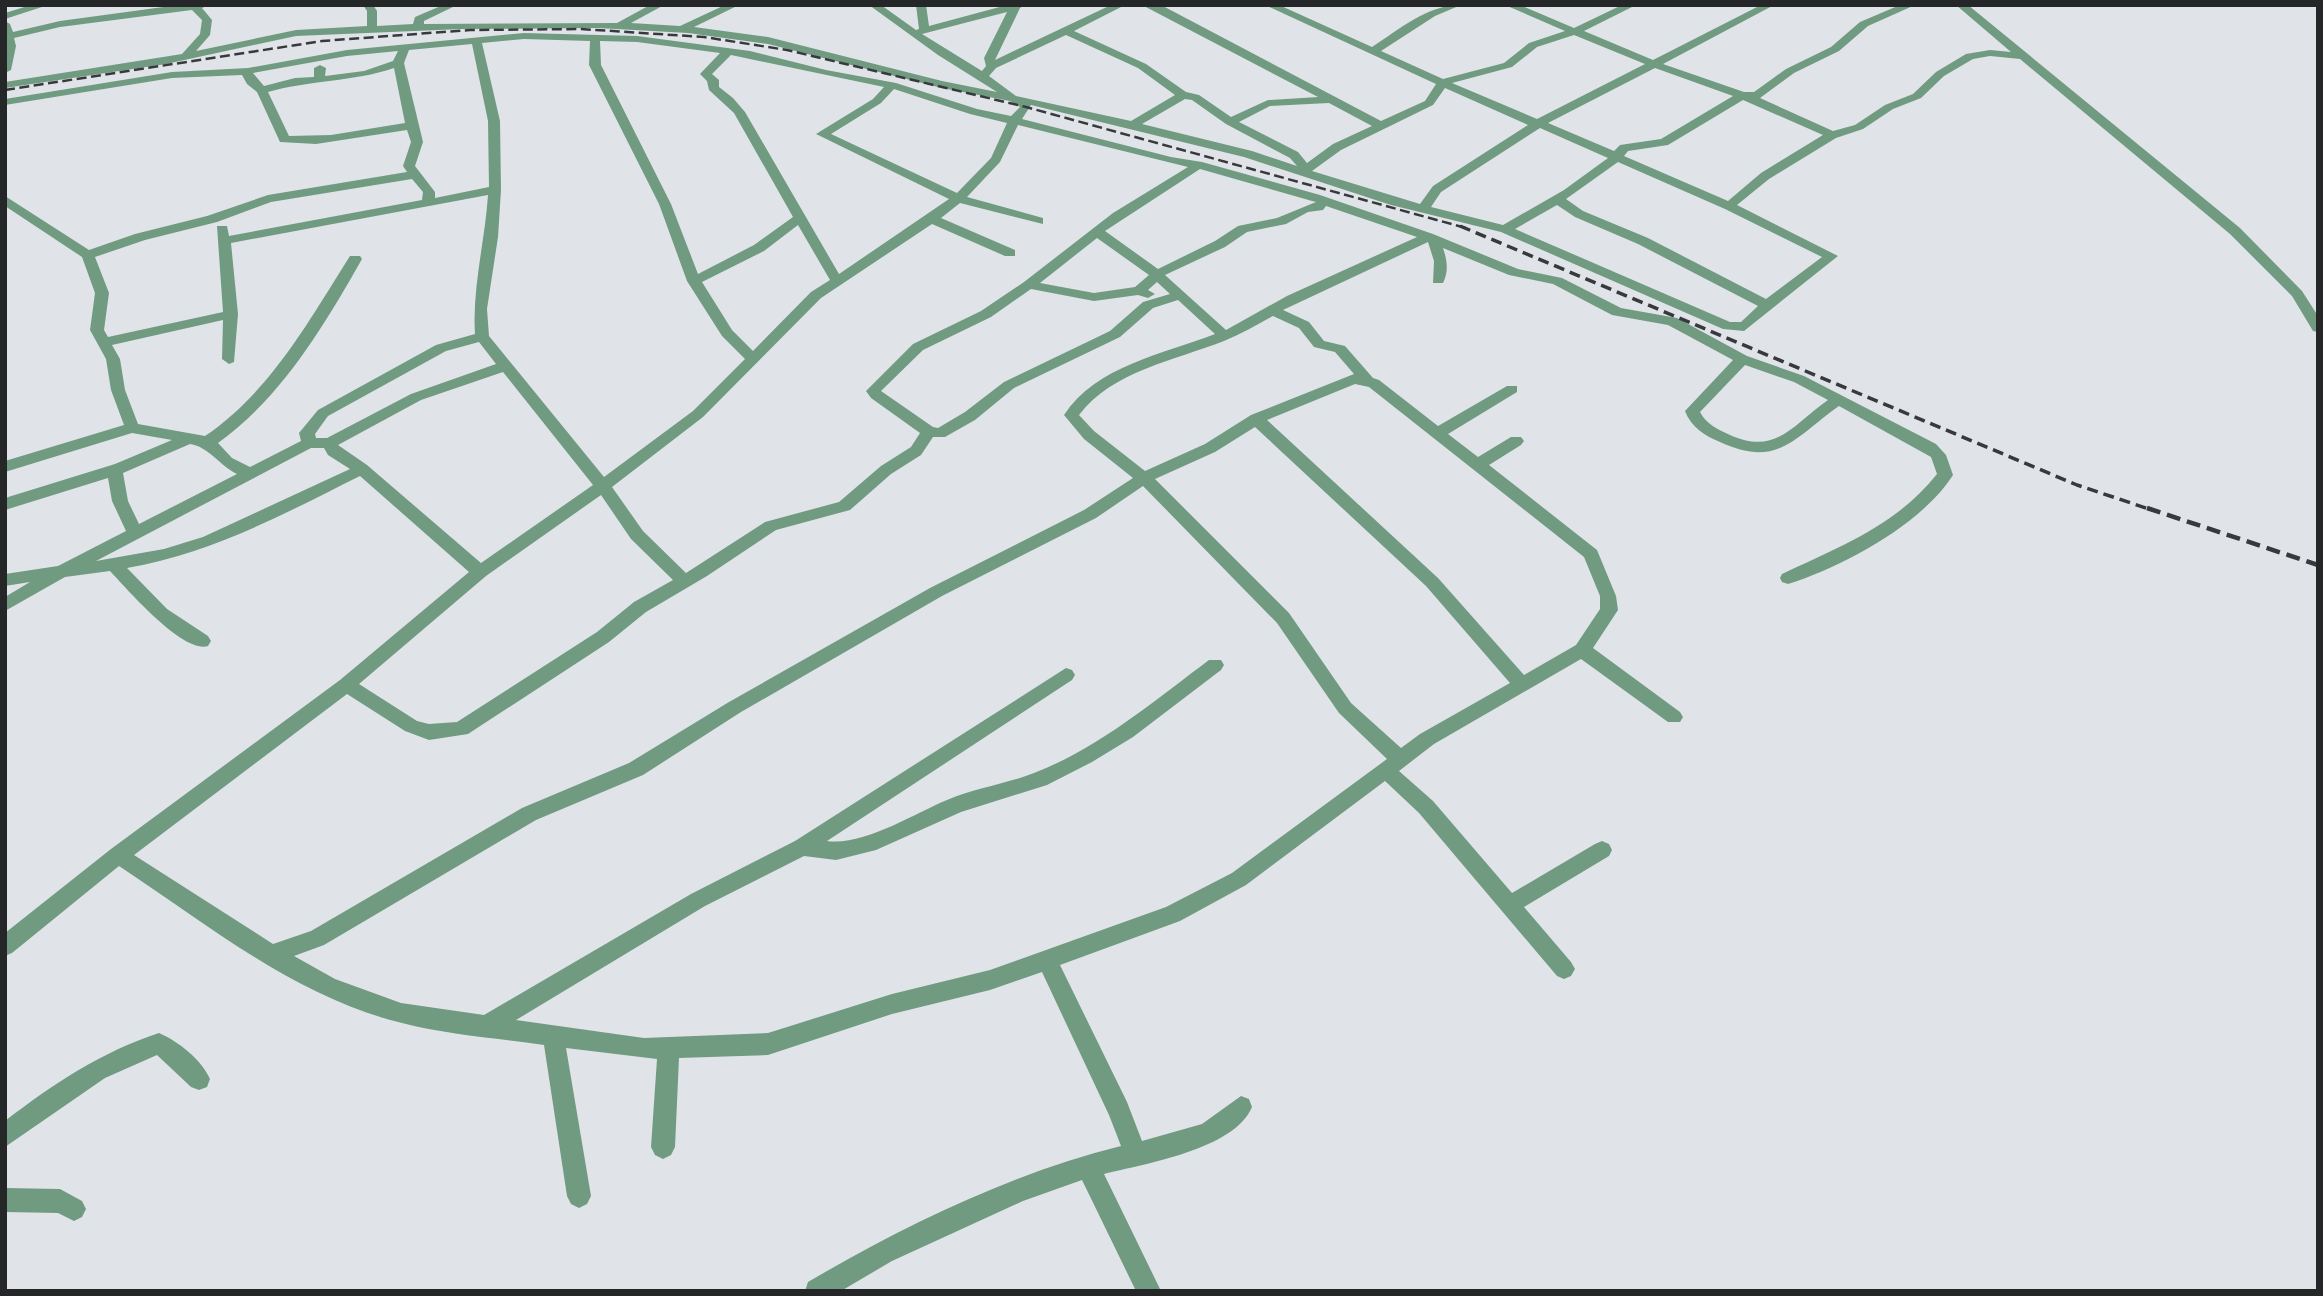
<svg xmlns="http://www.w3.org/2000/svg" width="2323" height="1296" font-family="'Work Sans',sans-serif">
	<rect width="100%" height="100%" fill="#e0e4e9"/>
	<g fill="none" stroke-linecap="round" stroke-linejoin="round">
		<!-- minor -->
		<path fill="#719b81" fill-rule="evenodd" d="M31 5H48L5 19V13Z
			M178 5H209L202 8 212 20 210 35 196 51 296 30 367 26V11L363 5H373L377 11V26L413 24 415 17 443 5H457L424 21V24L617 23 650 5H664L631 23 680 26 725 5H739L694 27 768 37 942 81 997 92 938 55 869 5H881L916 30 919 29 916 5H926L929 26 1007 5H1025L1020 8 995 60 1111 5H1125L1074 31 1146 64 1186 92 1199 95 1231 117 1268 100 1318 97 1142 5H1161L1381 121 1425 101 1436 84 1265 5H1279L1372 47C1400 29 1427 5 1461 5L1435 16 1381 51 1443 79 1504 63 1529 43 1565 31 1505 5H1520L1574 28 1622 5H1636L1584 31 1653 60 1761 5H1774L1663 64 1744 92H1754L1786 69 1831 47 1860 22 1900 5H1915L1868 26 1839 51 1794 73 1760 98 1833 131 1855 125 1885 105 1913 94 1936 72 1966 54 1990 50 2011 52 1956 5H1968L2240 228 2302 291 2318 316V332L2313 331 2292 296 2230 234 2020 59 1990 56 1973 59 1944 76 1921 98 1893 109 1863 129 1836 138 1769 179 1737 205 1838 256 1744 331 1723 329 1501 232 1391 205 1244 157 1031 105 1022 119 1171 157 1202 162 1320 195 1433 234 1518 269 1562 278 1621 308 1677 318 1747 356 1804 376 1936 444 1946 455 1953 475C1922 524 1843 567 1788 584L1782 582 1780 578 1782 574C1839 547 1897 525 1937 474L1931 457 1839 406C1795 437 1778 469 1720 442 1705 436 1691 427 1685 411L1733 360 1668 325 1612 315 1553 284 1509 275 1443 248C1447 260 1449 271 1443 283H1433L1434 261 1428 242 1283 310 1309 322 1324 341 1345 346 1373 378 1379 380 1438 426 1507 386H1517V392L1448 434 1478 457 1511 437H1521L1524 441 1521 445 1489 465 1597 550 1616 596 1618 610 1593 648 1680 712 1683 717 1680 722H1668L1581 659 1434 744 1399 771 1433 801 1512 893 1595 844 1602 841 1609 844 1612 850 1609 856 1524 907 1571 962 1575 969 1571 976 1564 979 1557 976 1419 813 1385 781 1246 885 1180 921 1060 965 1127 1102 1142 1141 1202 1124 1241 1096 1249 1099 1252 1107C1235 1149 1144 1164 1104 1174L1161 1291H1136L1082 1180 1023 1201 892 1261 841 1291H805L808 1282C905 1225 1012 1173 1121 1146L1109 1115 1042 972 990 990 892 1014 768 1055 679 1058 675 1147 671 1155 663 1159 655 1155 651 1147 657 1059 566 1048 591 1196 587 1204 579 1208 571 1204 567 1196 544 1045C497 1038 448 1035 402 1023 297 998 207 924 119 866L12 953 5 956V933L111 849 340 680 469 572 360 476C284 514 212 553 127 568L167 609 208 636 211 641 208 646C183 654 127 589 110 571L65 577 5 611V597L30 582 5 586V574L58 566 126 531 112 501 108 478 5 510V498L115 464 172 440 132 433 5 472V461L124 425 111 390 106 359 90 330 95 293 82 257 5 206V196L89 250 135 234 207 216 268 195 407 172 403 166 411 142 407 130 316 144 280 142 257 92 247 84 242 75 172 78 5 105V99L172 72 248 68 347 50 524 33 637 36 750 51 826 70 896 83 977 109 1011 116 1020 107 1010 101 942 88 768 44 688 33 598 28 462 29 296 36 166 64 5 88V82L182 54 200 34 202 20 192 10 60 27 14 38 16 46 11 70 5 73V21L10 24 13 32 60 21ZM1007 12 984 58 986 66 982 71 922 34ZM1066 35 1138 68 1175 95 1131 121 1016 96 989 76 996 68ZM1574 35 1645 64 1537 119 1452 83 1512 67 1537 47ZM524 39 590 41 589 65 659 204 687 281 722 336 745 359 693 411 604 477 489 336 487 309 498 237 501 190 500 121 482 43ZM600 41 637 42 720 53 700 74 707 81 709 90 734 113 793 217 754 245 698 274 671 204 601 65ZM472 44 488 121 489 187 435 198V192L415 166 423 142 404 63 409 50ZM398 51 393 61 364 71 325 76 326 68 320 65 314 68V77L295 78 264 86 253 73 347 56ZM731 55 884 87 873 99 816 134 949 199 839 274 745 112 733 98 719 87V80L712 74ZM394 68 405 123 331 135 289 136 268 92C310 80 353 82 394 68ZM1655 68 1733 96 1661 139 1620 145 1614 151 1548 123ZM1445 88 1528 125 1433 186 1420 204 1312 171 1341 150 1433 105ZM894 89 970 114 1007 123 991 158 957 193 831 134 881 103ZM1185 99 1192 100 1226 124 1290 158 1297 166 1252 151 1142 124ZM1743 100 1823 135 1761 173 1728 201 1624 156 1628 151 1668 145ZM1329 103 1372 126 1333 144 1307 163 1298 152 1239 122 1270 106ZM1018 125 1188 167 1113 213 1024 282 981 311 913 344 866 391 871 398 920 433 911 447 881 466 839 502 765 522 686 573 643 531 612 487 703 417 821 298 932 224 1005 256H1015V250L941 218 960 203 1043 224V218L967 197 1000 162ZM1540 128 1608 158 1564 190 1503 225 1431 207 1441 192ZM1618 162 1725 209 1822 257 1766 299 1648 238 1583 211 1566 199ZM1200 169 1312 201 1316 202 1277 218 1238 226 1215 241 1158 269 1105 231ZM412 179 423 192 422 200 229 236 227 226H217L223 312 108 337 104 330 109 293 95 257 145 240 217 222 271 202ZM488 195C485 241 472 288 475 334L436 345 318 410 299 433 301 441 250 467 232 458 218 443C281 398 324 326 362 259L360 256H350C308 322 271 391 205 436L138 424 125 390 120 359 112 345 223 320 222 359 229 364 234 362 238 314 231 243ZM1557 205 1575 217 1638 244 1758 306 1741 322H1730L1515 229ZM1326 206 1417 237 1287 296 1226 330 1165 275 1225 247 1247 232 1286 224 1308 212 1323 210ZM798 225 830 280 811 292 753 351 732 330 702 282 764 251ZM1097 238 1149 275 1135 287 1094 293 1040 283ZM1157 282 1170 294 1143 302 1110 331 1004 382 965 412 938 428 933 427 881 391 923 350 991 317 1031 289 1094 301 1138 295 1148 298 1155 294 1148 290ZM1178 300 1215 334C1163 354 1096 366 1064 415L1084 439 1133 478 1084 510 930 588 729 702 629 763 522 808 311 931 273 944 134 855 347 694 405 731 429 740 468 734 609 642 646 612 707 576 776 530 850 510 891 474 921 455 933 437H945L975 420 1014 388 1120 337 1153 308ZM1273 316 1299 328 1314 347 1335 352 1354 374 1251 415 1205 444 1145 471 1094 431 1079 415C1112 371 1176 360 1224 341 1241 334 1257 325 1273 316ZM479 342 496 364 411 394 327 438H316L315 434 328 416 446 351ZM1745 365 1794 382 1828 400C1793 424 1777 456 1730 435 1719 430 1706 424 1700 412ZM503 372 593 485 481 563 367 465 338 445 421 400ZM1355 384 1369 387 1584 557 1600 596V609L1576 645 1524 675 1438 578 1267 420ZM1255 427 1426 586 1510 683 1420 734 1401 748 1351 703 1289 613 1155 479 1215 452ZM190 444C209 447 219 465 237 474L139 524 128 501 123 473ZM311 448H324L328 455 350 469 203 537 164 549 96 561ZM1143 486 1277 623 1339 713 1387 759 1232 873 1166 907 990 970 892 994 768 1033 644 1038 516 1020 705 906 804 856 836 860 876 850 961 812 1047 785 1092 762 1133 737 1221 670 1224 665 1221 660H1209C1154 701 1099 748 1034 773 1006 784 975 788 947 800 913 814 864 846 827 841L1072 680 1075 675 1072 670 1066 668 795 841 691 894 484 1015 401 1003 335 979 294 956 324 945 536 820 643 775 741 712 942 596 1096 518ZM601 495 631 539 673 580 634 602 597 632 457 722 429 724 417 721 359 684 486 576Z
			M159 1033C178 1041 202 1060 210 1079L207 1087 199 1090 191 1087 157 1055 105 1078 5 1147V1121C53 1084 101 1052 159 1033Z
			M5 1188 60 1189 82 1201 86 1209 82 1217 74 1221 58 1213 5 1212Z"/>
		<!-- rail-far2 -->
		<path stroke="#38393c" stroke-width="2.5" stroke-dasharray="10 4.5" stroke-linecap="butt" d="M5 90 322 41 470 30 581 29 704 37 787 50 1026 107 1466 228"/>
		<!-- rail-far1 -->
		<path stroke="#38393c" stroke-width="3.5" stroke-dasharray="11 6" stroke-linecap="butt" d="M1460 226 2077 485 2152 510"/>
		<!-- rail -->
		<path stroke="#38393c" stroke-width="4.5" stroke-dasharray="14 7" stroke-linecap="butt" d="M2147 508 2318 565"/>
	</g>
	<!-- border -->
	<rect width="2323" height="1296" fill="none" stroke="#252628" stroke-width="14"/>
</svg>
